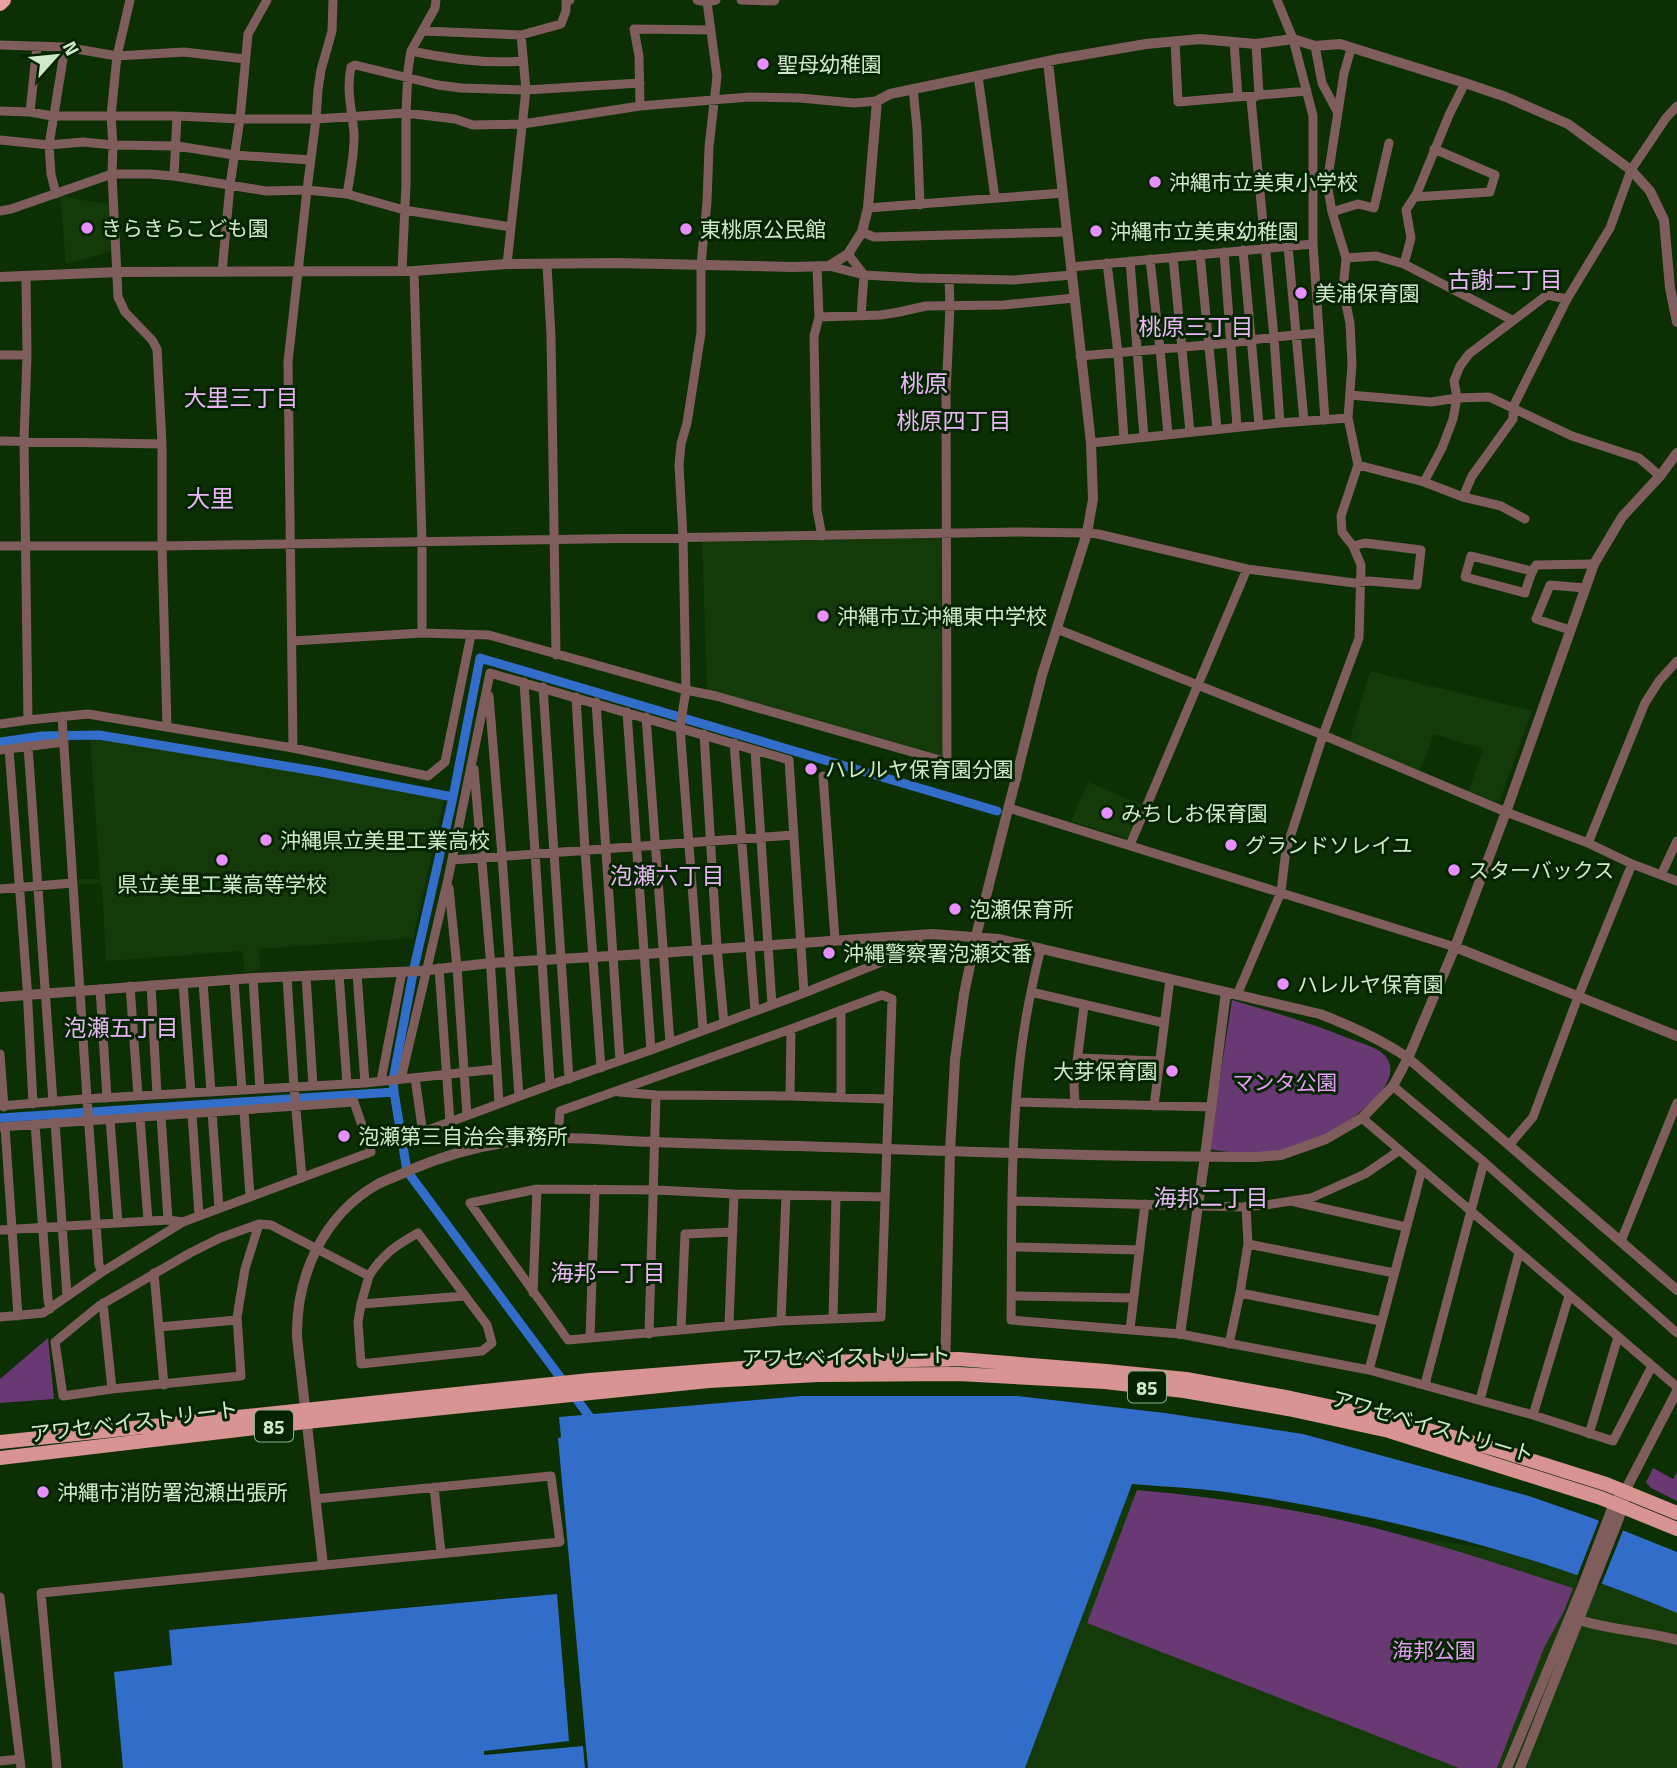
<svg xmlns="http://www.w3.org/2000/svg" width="1677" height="1768" font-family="'Titillium Web','Noto Sans JP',sans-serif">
	<rect width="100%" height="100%" fill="#0d2f04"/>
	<!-- built -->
	<path fill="#153a09" d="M60 196 110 205 113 251 66 264Z
		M941 538 943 756 707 690 702 541Z
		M1370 671 1532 711 1499 803 1469 791 1483 749 1434 734 1420 771 1349 742Z
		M90 738 119 742 292 770 444 800 413 938 259 949 260 970 245 972 242 951 106 961 102 887 99 883 78 885 79 879H100Z
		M1088 782 1142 805 1128 839 1071 821Z
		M1128 1495 1591 1564 1677 1611V1768H1025Z"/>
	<!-- green -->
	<path fill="#683973" d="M1232 1000C1273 1012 1314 1024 1353 1040 1364 1044 1379 1048 1386 1057 1407 1084 1347 1123 1328 1134 1317 1140 1290 1150 1278 1152 1255 1156 1232 1153 1209 1149Z
		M48 1338 54 1399 0 1403V1379Z
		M1653 1468 1673 1479 1677 1472V1501L1651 1488 1646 1482Z
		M1137 1490C1223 1498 1310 1510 1394 1533 1454 1549 1514 1569 1573 1588L1564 1611 1544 1648 1497 1768H1459L1087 1623Z"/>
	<!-- water -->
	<path fill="#326dca" d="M802 1396H1017L1165 1413 1303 1434 1529 1496 1592 1518 1677 1552V1613C1536 1554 1384 1515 1233 1493 1200 1488 1166 1487 1132 1484L1025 1768H588L558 1438 561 1437 559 1417Z
		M557 1594 569 1741 484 1751V1755L583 1746 585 1768H123L114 1672 172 1665 169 1630Z"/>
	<!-- pier -->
	<path fill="#0d2f04" d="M1600 1518 1624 1528 1600 1588 1576 1579Z"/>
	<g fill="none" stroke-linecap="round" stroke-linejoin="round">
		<!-- canal -->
		<path stroke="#326dca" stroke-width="9" d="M0 742 42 736 99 735 321 772 453 797
			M0 1118 394 1092
			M592 1420 407 1171 394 1092 393 1080 414 968 453 797 480 658 997 811"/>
		<!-- minor -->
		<path stroke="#7f5d5d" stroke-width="9" d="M130 0 117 56 111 116 113 145 112 174 118 297 125 312 152 340 157 349 162 444V546L167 727
			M697 0 707 2 716 0
			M741 0 774 1 775 0
			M1277 0 1293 39 1313 116V244L1325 420
			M423 31 521 35 561 24 566 11V2L570 0
			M1175 41 1178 102 1307 91
			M1234 42 1238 97
			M1256 44 1259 95 1251 99 1274 337 1280 423
			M0 45 65 47 117 56 184 52 245 59
			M1315 46 1322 83 1337 111
			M411 51C448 59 485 64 523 61
			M978 76 995 198
			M913 89 917 128 920 205
			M640 106 639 56 634 29 711 30
			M0 111 30 112 52 116H177L240 119H316L406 113 455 119 473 125 523 124 640 106 749 97 800 98 854 103 877 101
			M30 112 37 46
			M0 140 49 145 83 142 113 145 177 146 234 155 311 160
			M174 176 177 116
			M56 194 51 174 49 145 65 47
			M347 194C350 175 355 153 354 133 352 110 346 90 351 67L355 65 438 85 461 88 526 90 640 83
			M1415 197 1490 192 1495 175 1434 149
			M868 208 1063 193
			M0 211 11 209 112 174H150L174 176 266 191 307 190 347 194 404 210 511 227
			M1332 212 1358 204 1374 208 1389 143
			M862 232 874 237 1067 232
			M1288 246 1304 421
			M1243 250 1259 425
			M1224 252 1237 427
			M848 254 864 275 917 278 1014 280 1072 275
			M1200 254 1217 429
			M1173 257 1190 432
			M1346 258 1376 256 1404 264 1512 320
			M1150 259 1160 349 1168 434
			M1130 261 1144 437
			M1107 263 1118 353 1124 439
			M507 264 526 90 521 35
			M1404 264 1411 238 1406 210 1417 193 1449 115 1465 83
			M547 265 551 336 556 655
			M829 266 864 275 861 316
			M817 267 819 317 814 336 817 510 822 536
			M1071 267 1313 244
			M402 271 406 184V113L408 70 411 51 435 8 436 0
			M414 271 422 541V633
			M222 272 230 185 240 119 248 34 267 0
			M26 277 27 355 24 440 28 720
			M819 317 881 315 899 312 926 306 1003 305 1074 298
			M0 355H27
			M1080 356 1230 343 1274 337 1319 333
			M1350 395 1431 402 1457 398 1489 397 1572 436 1639 458 1660 476
			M0 441 162 444
			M1091 443 1280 423 1348 418
			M1358 465 1424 482 1463 497 1501 506 1525 519
			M1424 482 1442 448 1453 419 1457 398 1454 381 1460 366 1469 354 1547 295 1567 299
			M1463 497 1472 476 1513 419V407L1567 299 1610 228 1631 170 1666 118 1677 106
			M0 546H162L1019 532 1087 533 1098 534 1247 569 1354 583 1369 581 1417 585 1421 550 1365 543 1353 546
			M1532 571 1471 556 1465 577 1525 593C1528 583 1530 574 1536 565L1594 564
			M1057 629 1323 735 1506 812 1588 843 1632 864 1677 881
			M1570 630 1536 619 1550 585 1585 588
			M293 641 422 633 489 635 686 690 716 696 947 762 1017 778
			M524 682 550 1085
			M543 687 569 1079
			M489 696 502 856 519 1096
			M576 697 585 850 601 1068
			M596 702 620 1061
			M627 712 651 1050
			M62 716 87 1099 99 1265 102 1272
			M646 717 670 1043
			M0 724 28 720 88 714 293 748 428 776 445 762 471 635
			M704 734 717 948 724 1023
			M734 743 755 1011
			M28 746 53 1102
			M293 748 288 362 307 190 316 119 318 90 321 70 332 31 333 0
			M9 749 27 986 33 1104
			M0 750 64 742
			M755 750 772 1005
			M947 762 946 395 950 306 949 279
			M474 769 490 955 499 1104
			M823 776 835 939
			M1009 808 1455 947
			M1588 843 1645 703 1659 681 1677 661
			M1130 845 1247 569
			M452 860 793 835
			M1661 875 1677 841
			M449 888 457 967 467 1115
			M0 889 73 883
			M1041 948C1031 988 1023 1028 1019 1069 1010 1152 1012 1237 1011 1320L1180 1334 1369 1370 1533 1415 1613 1441 1652 1366
			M439 968 450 1122
			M339 974 347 1084
			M357 974 365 1083
			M306 976 313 1086
			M287 977 294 1087 302 1178
			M253 978 260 1089
			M234 980 242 1090
			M203 982 211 1092
			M183 983 191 1093
			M151 985 157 1095
			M130 986 138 1096
			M100 989 107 1098
			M1031 992 1164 1023
			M1237 995 1281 892 1286 850 1323 735 1359 638 1361 565 1353 546 1342 532 1341 516 1358 465 1348 418 1352 364 1350 323 1343 290 1346 258 1332 212 1327 183 1344 73 1351 49
			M703 1030 680 727 686 690 683 537 679 465 681 444 687 423 701 333V265L707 202 709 147 717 76 707 2
			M0 1054 4 1107
			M1078 1058 1159 1061
			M415 1078 422 1127 428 1130 550 1085 651 1050 804 993 914 949 920 935
			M401 1079 448 879 490 673 789 760 804 993
			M381 1081 402 972
			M1393 1086 1484 1162 1677 1333
			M619 1092 656 1095 790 1096 887 1099
			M790 1096 791 1029
			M841 1098V1010
			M1016 1102 1212 1107
			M1075 1104 1074 1086 1084 1006
			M0 1106 83 1099 365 1083 497 1069
			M1154 1106 1170 979
			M244 1111 250 1196
			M212 1112 219 1208
			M192 1114 199 1215
			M161 1116 168 1220
			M140 1118 148 1221
			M1362 1118 1677 1387
			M110 1119 118 1223
			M55 1122 67 1296
			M35 1124 48 1300 50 1309
			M0 1127 354 1102 371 1152 183 1222 102 1272 43 1313 0 1317
			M5 1127 18 1316
			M558 1138 560 1111 791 1029 882 995 892 999 881 1317 781 1321 568 1340 470 1203 537 1189 657 1190 734 1194 884 1197
			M1510 1144 1533 1117 1578 997 1632 864
			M1013 1201 1241 1207 1265 1205 1311 1198 1365 1174 1400 1150
			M1295 1202 1406 1227
			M259 1224 245 1269 237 1317 241 1376 112 1389 63 1396 55 1342 99 1306 190 1253 220 1238 259 1224 271 1225 369 1276C382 1255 396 1245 418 1233L487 1325 492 1343 482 1351 361 1364 358 1322 361 1304 369 1276
			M0 1230 168 1220 183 1222
			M1621 1241 1677 1103
			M1248 1244 1394 1273
			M1012 1247 1140 1250
			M154 1273 164 1385
			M533 1293 537 1189
			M1240 1293 1381 1321
			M1011 1296 1134 1298
			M103 1303 112 1389
			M361 1304 465 1296
			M833 1318 836 1197
			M781 1321 786 1195
			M729 1325 734 1194
			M159 1327 237 1320
			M1130 1329 1145 1204
			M681 1330 685 1234 733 1232
			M649 1334 656 1095
			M590 1338 595 1189
			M1229 1344 1240 1293 1248 1244 1246 1206
			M1369 1370 1422 1169
			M1425 1384 1484 1162
			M1480 1400 1519 1253
			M1533 1415 1569 1296
			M1589 1434 1618 1337
			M434 1487 441 1553
			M0 1597 21 1768
			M0 1761 20 1759
			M57 1768 41 1593 560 1542 551 1476 315 1499"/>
		<!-- tertiary -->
		<path stroke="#7f5d5d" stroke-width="10" d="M0 277 118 272 414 271 507 264 617 263 793 267 829 266 848 254 862 232 868 208 877 101 890 94 1058 59 1146 44 1200 39 1256 44 1293 39 1315 46 1340 44 1465 83 1506 97 1568 124 1631 170 1650 191 1664 220 1670 288 1677 322
			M1455 947 1677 1036
			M0 997 253 978 420 971 491 963 645 954 932 934 999 939 1320 1014C1351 1026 1381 1039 1408 1058L1677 1290
			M1180 1334 1205 1156 1226 992
			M945 1374 950 1152 955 1060 964 994 976 936 1042 675 1087 533 1093 499 1091 443 1048 62
			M323 1565 297 1337C296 1276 323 1215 378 1184 388 1179 398 1176 408 1171 456 1150 506 1139 559 1138 591 1138 623 1141 655 1142 703 1144 752 1145 800 1146 952 1151 1104 1157 1256 1157L1281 1155 1326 1139 1362 1118 1393 1086 1408 1058 1455 947 1506 812 1594 564 1622 517 1660 476 1677 453
			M1576 1619C1609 1630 1644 1631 1677 1640
			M1507 1768 1581 1590 1614 1503 1625 1491 1677 1391
			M1520 1768 1619 1518 1624 1501"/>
		<!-- primary -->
		<path stroke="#d89393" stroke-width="14" d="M0 1442 590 1380 819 1362 959 1359 1106 1371 1186 1379 1291 1398 1393 1420 1498 1450 1606 1484 1677 1513
			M0 1458 306 1422 709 1381 818 1375 958 1374 1105 1382 1184 1391 1288 1409 1389 1431 1601 1498 1677 1529"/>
		<!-- trunk -->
		<path stroke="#ea9e9e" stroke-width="14" d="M0 4 4 0"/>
	</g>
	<!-- markers -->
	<g fill="#e88eff" stroke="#042400" stroke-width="2.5">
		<circle cx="763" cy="64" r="7"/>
		<circle cx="1155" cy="182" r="7"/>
		<circle cx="87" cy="228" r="7"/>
		<circle cx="686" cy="229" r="7"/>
		<circle cx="1096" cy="231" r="7"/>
		<circle cx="1301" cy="293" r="7"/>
		<circle cx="823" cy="616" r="7"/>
		<circle cx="811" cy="769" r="7"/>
		<circle cx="1107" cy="813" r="7"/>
		<circle cx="266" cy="840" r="7"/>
		<circle cx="1231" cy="845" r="7"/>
		<circle cx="222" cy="860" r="7"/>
		<circle cx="1454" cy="870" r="7"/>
		<circle cx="955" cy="909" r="7"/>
		<circle cx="829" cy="953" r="7"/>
		<circle cx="1283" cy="984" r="7"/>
		<circle cx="1172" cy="1071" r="7"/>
		<circle cx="344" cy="1136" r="7"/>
		<circle cx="43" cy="1492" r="7"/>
	</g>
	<g text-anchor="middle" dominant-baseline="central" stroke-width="6" stroke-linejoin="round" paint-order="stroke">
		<!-- shield labels -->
		<g fill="#042400" stroke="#93ae8d" stroke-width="2">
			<rect x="1128" y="1371.5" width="38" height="31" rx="5"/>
			<rect x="255" y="1410.5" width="38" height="31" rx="5"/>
		</g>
		<g font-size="19" font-weight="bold" fill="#d0e9ca">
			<text x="1147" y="1387">85</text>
			<text x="274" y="1426">85</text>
		</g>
		<!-- poi labels -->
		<g font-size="21" fill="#d0e9ca" stroke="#042400" text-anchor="start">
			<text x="777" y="64">聖母幼稚園</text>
			<text x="1169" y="182">沖縄市立美東小学校</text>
			<text x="101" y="228">きらきらこども園</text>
			<text x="700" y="229">東桃原公民館</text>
			<text x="1110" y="231">沖縄市立美東幼稚園</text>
			<text x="1315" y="293">美浦保育園</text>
			<text x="837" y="616">沖縄市立沖縄東中学校</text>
			<text x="825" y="769">ハレルヤ保育園分園</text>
			<text x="1121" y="813">みちしお保育園</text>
			<text x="280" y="840">沖縄県立美里工業高校</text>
			<text x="1245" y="845">グランドソレイユ</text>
			<text x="1468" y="870">スターバックス</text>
			<text x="222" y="884" text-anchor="middle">県立美里工業高等学校</text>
			<text x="969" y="909">泡瀬保育所</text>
			<text x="843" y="953">沖縄警察署泡瀬交番</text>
			<text x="1297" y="984">ハレルヤ保育園</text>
			<text x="1158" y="1071" text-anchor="end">大芽保育園</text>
			<text x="358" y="1136">泡瀬第三自治会事務所</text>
			<text x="57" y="1492">沖縄市消防署泡瀬出張所</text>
		</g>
		<!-- park labels -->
		<g font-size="21" fill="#e89dfb" stroke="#042400">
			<text x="1285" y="1082">マンタ公園</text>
			<text x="1434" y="1650">海邦公園</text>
		</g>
		<!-- street labels -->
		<g font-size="21" fill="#d0e9ca" stroke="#042400">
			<text transform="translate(846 1356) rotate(-1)">アワセベイストリート</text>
			<text transform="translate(134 1421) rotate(-7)">アワセベイストリート</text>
			<text transform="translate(1433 1426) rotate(16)">アワセベイストリート</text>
		</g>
		<!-- neighbourhood labels -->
		<g font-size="23" fill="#e9b7f6" stroke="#042400">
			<text x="1505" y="279">古謝二丁目</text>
			<text x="1196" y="326">桃原三丁目</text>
			<text x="241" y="397">大里三丁目</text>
			<text x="954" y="420">桃原四丁目</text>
			<text x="667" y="875">泡瀬六丁目</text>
			<text x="121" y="1027">泡瀬五丁目</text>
			<text x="1211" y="1197">海邦二丁目</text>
			<text x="608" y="1272">海邦一丁目</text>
		</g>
		<!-- quarter labels -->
		<g font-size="24" fill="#e9b7f6" stroke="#042400">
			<text x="924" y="383">桃原</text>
			<text x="210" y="498">大里</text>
		</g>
	</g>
	<!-- north arrow -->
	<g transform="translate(56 56) rotate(63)" stroke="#042400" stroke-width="5" paint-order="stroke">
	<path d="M0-5L12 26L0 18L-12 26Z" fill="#d0e9ca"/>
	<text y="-10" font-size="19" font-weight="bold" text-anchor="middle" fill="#d0e9ca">N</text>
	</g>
</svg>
